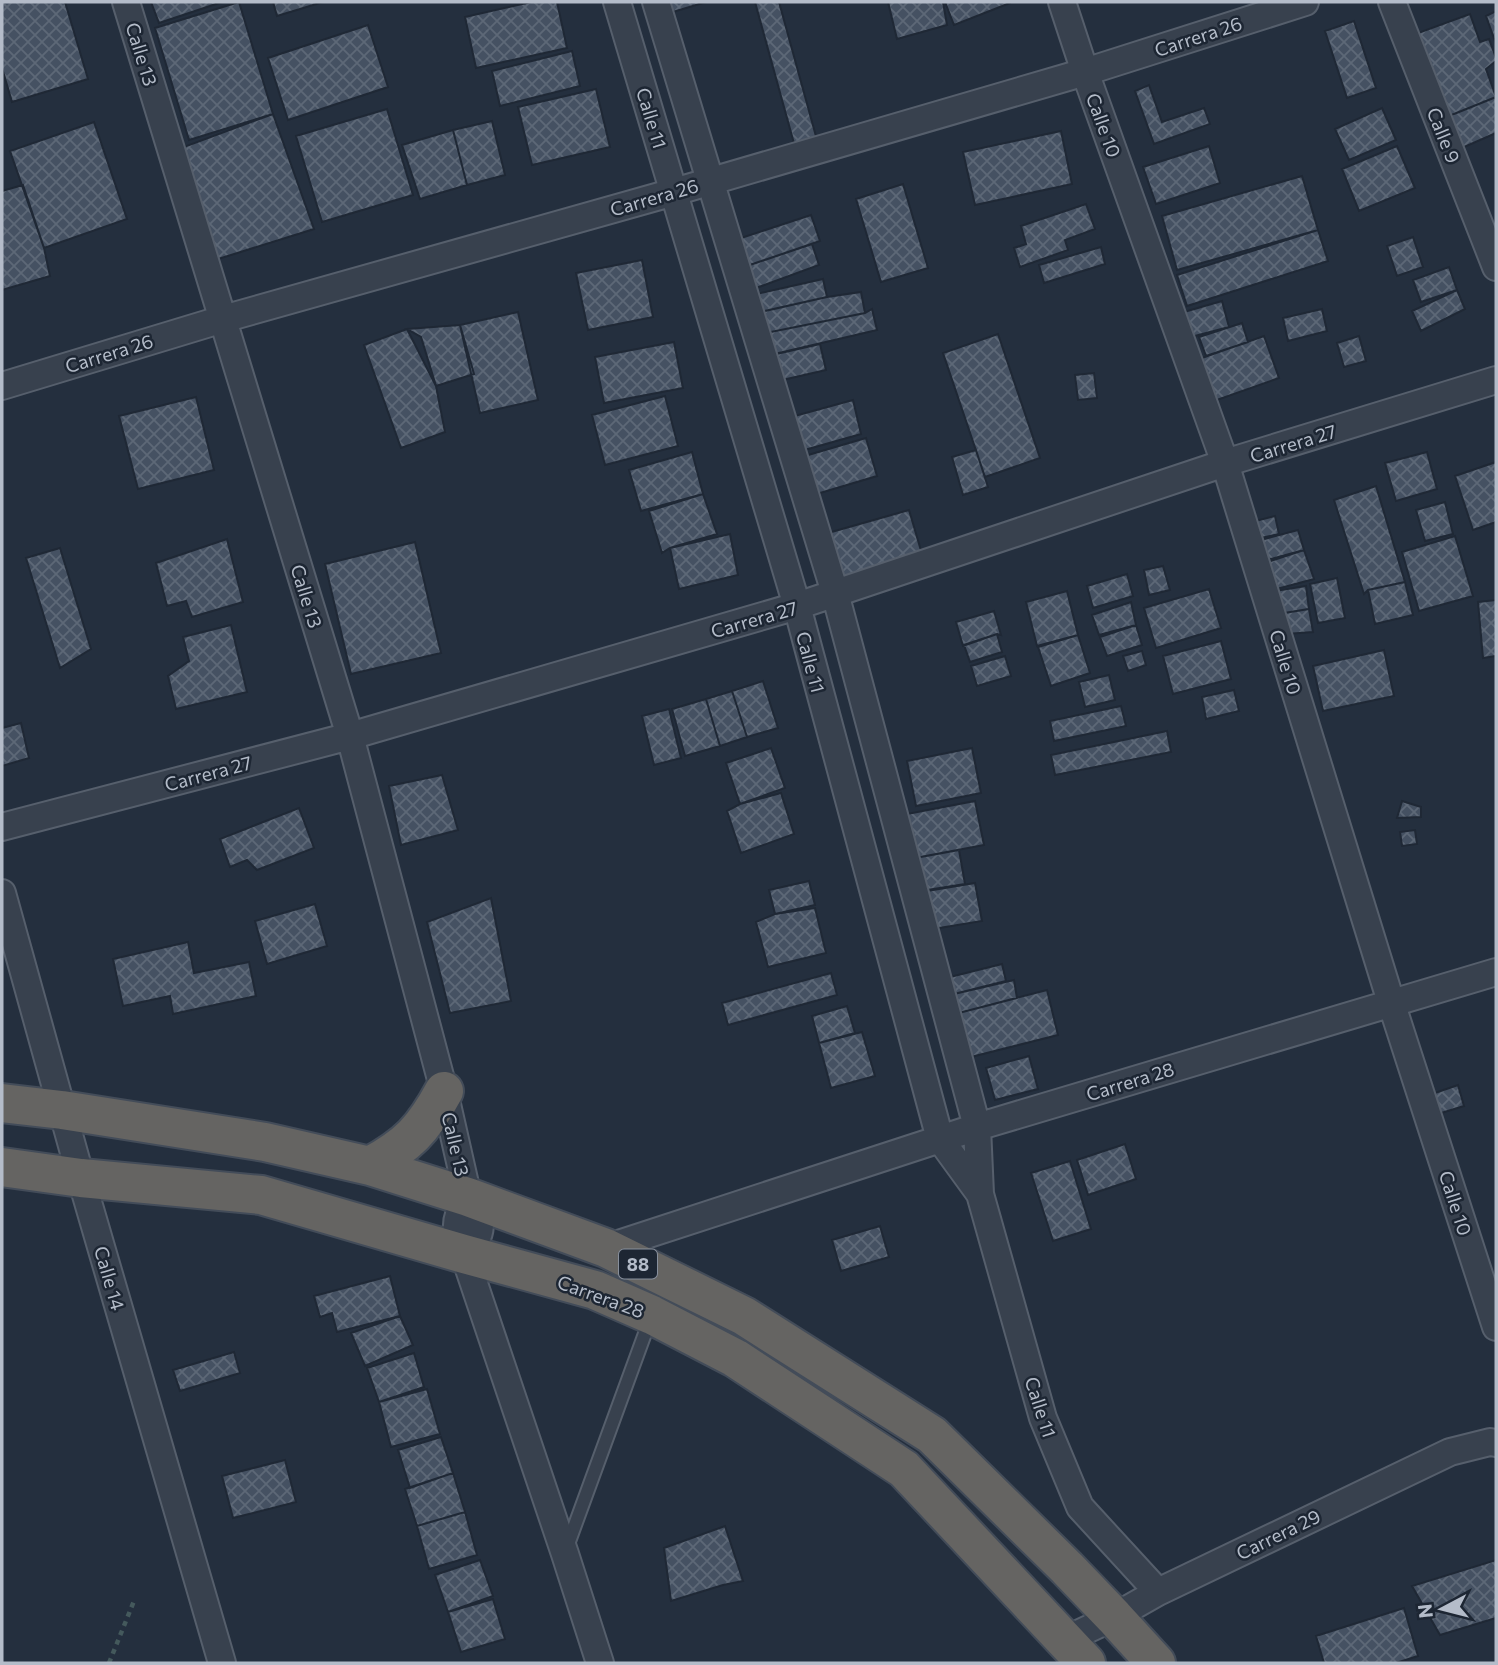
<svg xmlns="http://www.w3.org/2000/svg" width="1498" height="1665" font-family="Commissioner,sans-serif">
	<defs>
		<pattern id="building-cross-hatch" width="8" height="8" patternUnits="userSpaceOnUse" patternTransform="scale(1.75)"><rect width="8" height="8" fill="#455162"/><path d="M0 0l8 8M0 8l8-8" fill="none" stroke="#5d6877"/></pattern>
	</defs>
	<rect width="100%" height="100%" fill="#242f3e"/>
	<!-- building -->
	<path fill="url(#building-cross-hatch)" stroke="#1f2835" stroke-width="2" d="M2 2H65L88 79 12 102 2 68Z
		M151 2H222L159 23Z
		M239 2 273 114 189 140 155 28Z
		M273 2H323L277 16Z
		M531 2H557L567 48 476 68 465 17Z
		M659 2H706L663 15Z
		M755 2H779L817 140 795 147Z
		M888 2H943L947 25 897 39Z
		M945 2H1010V3L954 25Z
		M1496 11V44L1486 16Z
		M1470 14 1480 42 1489 39 1496 58V61L1486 69 1496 97 1449 116 1418 33Z
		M1354 21 1376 88 1347 98 1325 31Z
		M368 25 388 87 288 120 268 58Z
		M572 51 580 86 500 106 492 71Z
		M1149 85 1162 122 1204 108 1210 124 1154 144 1135 91Z
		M596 89 610 147 532 165 518 107Z
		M1496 97V133L1462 148 1449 116Z
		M1382 108 1396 140 1349 160 1335 129Z
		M387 109 413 195 322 222 296 136Z
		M273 114 314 229 215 260 181 148Z
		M492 121 505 175 467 185 453 130Z
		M94 122 127 219 44 248 10 151Z
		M453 130 467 185 420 199 402 145Z
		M1061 131 1072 184 975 205 963 152Z
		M1209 146 1220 183 1156 204 1143 167Z
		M1397 146 1415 188 1359 211 1342 169Z
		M1302 176 1318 230 1177 270 1162 216Z
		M903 184 928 268 881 282 856 199Z
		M23 185 44 248 50 276 2 290V191Z
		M1086 204 1095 229 1065 240 1068 250 1020 267 1014 248 1026 244 1021 226Z
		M811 215 820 241 741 268 732 241Z
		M1318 230 1328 261 1187 306 1177 275Z
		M1413 237 1423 267 1397 276 1387 246Z
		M812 244 819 265 748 291 741 268Z
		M1101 247 1105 264 1044 283 1039 265Z
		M642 260 653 317 588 330 576 273Z
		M1449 267 1457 290 1421 302 1413 280Z
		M823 279 827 297 756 313 752 295Z
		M1457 290 1465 309 1421 331 1412 311Z
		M861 292 865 313 761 334 756 313 827 297Z
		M1222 301 1229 327 1191 337 1184 312Z
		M872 309 877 330 766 356 761 334 865 313Z
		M1322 309 1327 331 1288 341 1283 318Z
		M518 312 538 400 480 413 460 325Z
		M1242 323 1248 342 1206 356 1199 337Z
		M460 325 474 374 436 386 421 337 407 329Z
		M407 329 436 386 445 432 401 448 364 345Z
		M998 334 1040 458 985 477 943 353Z
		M1264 336 1279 378 1214 401 1199 359Z
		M1359 336 1366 361 1344 367 1337 343Z
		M674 342 683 388 604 403 595 357Z
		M820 344 826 370 778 381 772 355Z
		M1094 373 1097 398 1078 400 1075 375Z
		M665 396 678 446 605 465 592 415Z
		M196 397 214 470 138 489 119 416Z
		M853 400 861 434 801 451 791 417Z
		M866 438 877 476 810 496 798 458Z
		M976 450 988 487 963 495 952 457Z
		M692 452 703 494 641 511 629 470Z
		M1427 452 1437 489 1396 501 1385 463Z
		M1496 462V522L1473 530 1455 476Z
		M1376 486 1405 582 1368 590 1364 594 1334 500Z
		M703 494 717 534 670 548 662 553 649 511Z
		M1445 502 1453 534 1425 541 1416 510Z
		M909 510 922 554 834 580 821 535Z
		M1275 516 1279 534 1252 540 1248 523Z
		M1298 530 1304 550 1267 560 1261 540Z
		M730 534 738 575 679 589 670 548Z
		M1455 536 1473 596 1419 611 1402 552Z
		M227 539 243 602 192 617 186 601 167 606 156 563Z
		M415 542 441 653 351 674 325 564Z
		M60 548 91 649 60 668 26 558Z
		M1304 550 1314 579 1265 592 1258 565Z
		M1163 566 1170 590 1149 595 1144 570Z
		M1127 574 1133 596 1093 608 1087 586Z
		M1337 578 1345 618 1318 623 1310 584Z
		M1405 582 1413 615 1375 624 1368 590Z
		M1306 586 1309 609 1284 613 1275 591Z
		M1209 589 1221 628 1156 648 1144 608Z
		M1067 591 1078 635 1037 646 1026 602Z
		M1496 600V656L1483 658 1478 602Z
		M1131 602 1136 625 1099 635 1092 615Z
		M1309 609 1313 632 1286 634 1284 613Z
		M994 611 1001 635 997 634 963 646 956 622Z
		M231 625 247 692 176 709 168 676 189 661 183 637Z
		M1136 625 1142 645 1107 656 1100 637Z
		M997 634 1002 652 970 662 964 645Z
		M1078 635 1090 673 1051 686 1038 647Z
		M1221 641 1231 679 1173 694 1163 656Z
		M1384 650 1394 696 1323 711 1313 666Z
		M1142 651 1146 665 1128 671 1123 656Z
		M1005 656 1011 676 977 686 971 666Z
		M1109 675 1115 700 1085 707 1079 682Z
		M763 681 778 728 747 737 732 691Z
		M1234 690 1239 711 1206 719 1202 697Z
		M732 691 747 737 720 746 706 699Z
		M706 699 720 746 685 756 672 709Z
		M1121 706 1126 726 1054 741 1050 721Z
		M669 709 681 758 654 765 642 716Z
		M21 723 29 758 2 766V728Z
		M1167 731 1171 752 1055 775 1051 755Z
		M771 748 785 788 740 804 726 763Z
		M972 748 981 793 916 806 907 761Z
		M442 775 458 830 401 845 389 786Z
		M781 793 794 834 741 853 727 811 740 804Z
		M975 801 984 845 915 858 907 814Z
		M1402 801 1421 807V817L1397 818Z
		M299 808 314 848 257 870 247 860 230 867 220 839Z
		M1415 830 1417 844 1402 846 1400 832Z
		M959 850 965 884 921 891 915 858Z
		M809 881 815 905 775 914 769 890Z
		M975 883 982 921 933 929 927 891Z
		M491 898 511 1001 450 1013 427 922Z
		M315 904 327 946 267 964 255 921Z
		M815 908 826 953 768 967 756 922 775 914Z
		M188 942 194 973 249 962 256 996 173 1014 170 996 123 1006 113 959Z
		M1002 964 1006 981 954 994 950 977Z
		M831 973 837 995 728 1025 722 1003Z
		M1014 980 1017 998 955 1014 954 994Z
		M1047 990 1058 1035 967 1058 955 1014Z
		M847 1006 855 1033 819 1043 812 1016Z
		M862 1032 875 1076 831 1088 819 1043Z
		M1029 1056 1038 1089 995 1100 986 1068Z
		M1458 1085 1464 1106 1438 1114 1432 1094Z
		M1125 1144 1136 1179 1088 1195 1077 1160Z
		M1070 1161 1091 1229 1053 1241 1031 1173Z
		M880 1226 889 1257 841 1271 832 1240Z
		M390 1276 400 1316 337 1332 332 1313 320 1317 314 1296Z
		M400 1316 413 1345 365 1366 351 1333Z
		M234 1352 240 1373 180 1391 173 1370Z
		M414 1353 424 1387 379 1402 367 1368Z
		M427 1389 440 1434 391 1447 379 1402Z
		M441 1437 453 1473 410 1488 398 1450Z
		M285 1460 296 1502 233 1518 222 1476Z
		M453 1473 465 1512 417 1526 405 1489Z
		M465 1512 477 1555 429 1569 417 1526Z
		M725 1526 743 1581 723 1585 671 1601 664 1548Z
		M480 1560 493 1596 448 1612 435 1575Z
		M1496 1560V1618L1440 1635 1412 1586Z
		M493 1599 505 1639 461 1652 448 1612Z
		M1404 1608 1418 1656 1396 1663H1324L1316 1636Z"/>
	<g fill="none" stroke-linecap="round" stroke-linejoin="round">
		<defs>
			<path id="service" d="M567 1547 651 1317"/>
			<path id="minor" d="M126 2 350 736 444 1091 468 1197C485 1216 484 1237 464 1254
				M617 2 797 606 940 1139 980 1194
				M656 2 835 593 977 1127 980 1194 1043 1418 1080 1507 1158 1592
				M1062 2 1085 72 1225 463 1391 1002 1496 1327
				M1392 2 1496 267
				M2 386 223 319 674 192 1085 72 1305 2
				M2 827 350 736 797 606 1225 463 1496 380
				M2 893 81 1178 222 1663
				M468 1197C455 1215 453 1234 464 1254L565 1554 600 1663
				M606 1248 977 1127 1496 972
				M1065 1640 1114 1617 1158 1592 1450 1452 1490 1442 1496 1443"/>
			<path id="trunk" d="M2 1103 62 1110 265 1142 370 1166 468 1197 606 1248 744 1316 932 1435 1067 1568 1114 1617 1156 1663
				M370 1166C408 1145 423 1130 444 1091
				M2 1167 81 1178 261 1195 464 1254 595 1290 652 1315 735 1358 904 1469 1086 1663"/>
		</defs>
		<!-- service casing -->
		<use href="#service" stroke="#565f6c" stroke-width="16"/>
		<!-- minor casing -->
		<use href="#minor" stroke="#565f6c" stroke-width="30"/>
		<!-- trunk casing -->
		<use href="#trunk" stroke="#434c59" stroke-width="42"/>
		<!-- path -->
		<path stroke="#44595c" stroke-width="4.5" stroke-dasharray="5 5" stroke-linecap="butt" d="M109 1663 134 1601"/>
		<!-- service -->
		<use href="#service" stroke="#38414e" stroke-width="12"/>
		<!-- minor -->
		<use href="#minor" stroke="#38414e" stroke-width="26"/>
		<!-- trunk -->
		<use href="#trunk" stroke="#656462" stroke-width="38"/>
	</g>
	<g text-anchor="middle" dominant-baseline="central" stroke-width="5" stroke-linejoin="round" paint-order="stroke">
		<!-- shield labels -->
		<rect fill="#1d2633" stroke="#878f9c" stroke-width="2" x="619" y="1249.5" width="38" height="29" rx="5"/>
		<g font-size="18" font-weight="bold" fill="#b4bcc9">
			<text x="638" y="1264">88</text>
		</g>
		<!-- street labels -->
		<g font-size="19" fill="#b4bcc9" stroke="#1d2633">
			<text transform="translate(1198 36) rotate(-18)">Carrera 26</text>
			<text transform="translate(142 54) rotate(73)">Calle 13</text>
			<text transform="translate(652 118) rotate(73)">Calle 11</text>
			<text transform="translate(1104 125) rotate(70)">Calle 10</text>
			<text transform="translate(1444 135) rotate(68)">Calle 9</text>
			<text transform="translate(654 197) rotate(-16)">Carrera 26</text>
			<text transform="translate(109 353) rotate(-17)">Carrera 26</text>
			<text transform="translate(1293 443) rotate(-17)">Carrera 27</text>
			<text transform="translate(307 596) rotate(73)">Calle 13</text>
			<text transform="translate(754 619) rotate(-16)">Carrera 27</text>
			<text transform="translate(811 662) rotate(75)">Calle 11</text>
			<text transform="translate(1286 662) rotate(73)">Calle 10</text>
			<text transform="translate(208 773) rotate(-15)">Carrera 27</text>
			<text transform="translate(1130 1081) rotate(-17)">Carrera 28</text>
			<text transform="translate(456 1144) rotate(77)">Calle 13</text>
			<text transform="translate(1456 1203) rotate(72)">Calle 10</text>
			<text transform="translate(110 1278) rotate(74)">Calle 14</text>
			<text transform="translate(601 1296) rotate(20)">Carrera 28</text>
			<text transform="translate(1041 1407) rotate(72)">Calle 11</text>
			<text transform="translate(1278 1534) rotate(-26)">Carrera 29</text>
		</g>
	</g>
	<!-- border -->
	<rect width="1498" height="1665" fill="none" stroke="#b4bcc9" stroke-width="7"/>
	<!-- north arrow -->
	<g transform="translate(1442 1609) rotate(263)" stroke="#1d2633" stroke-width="5" paint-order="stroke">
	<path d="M0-5L12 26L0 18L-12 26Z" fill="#b4bcc9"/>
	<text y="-10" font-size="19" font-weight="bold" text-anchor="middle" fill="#b4bcc9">N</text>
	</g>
</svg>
